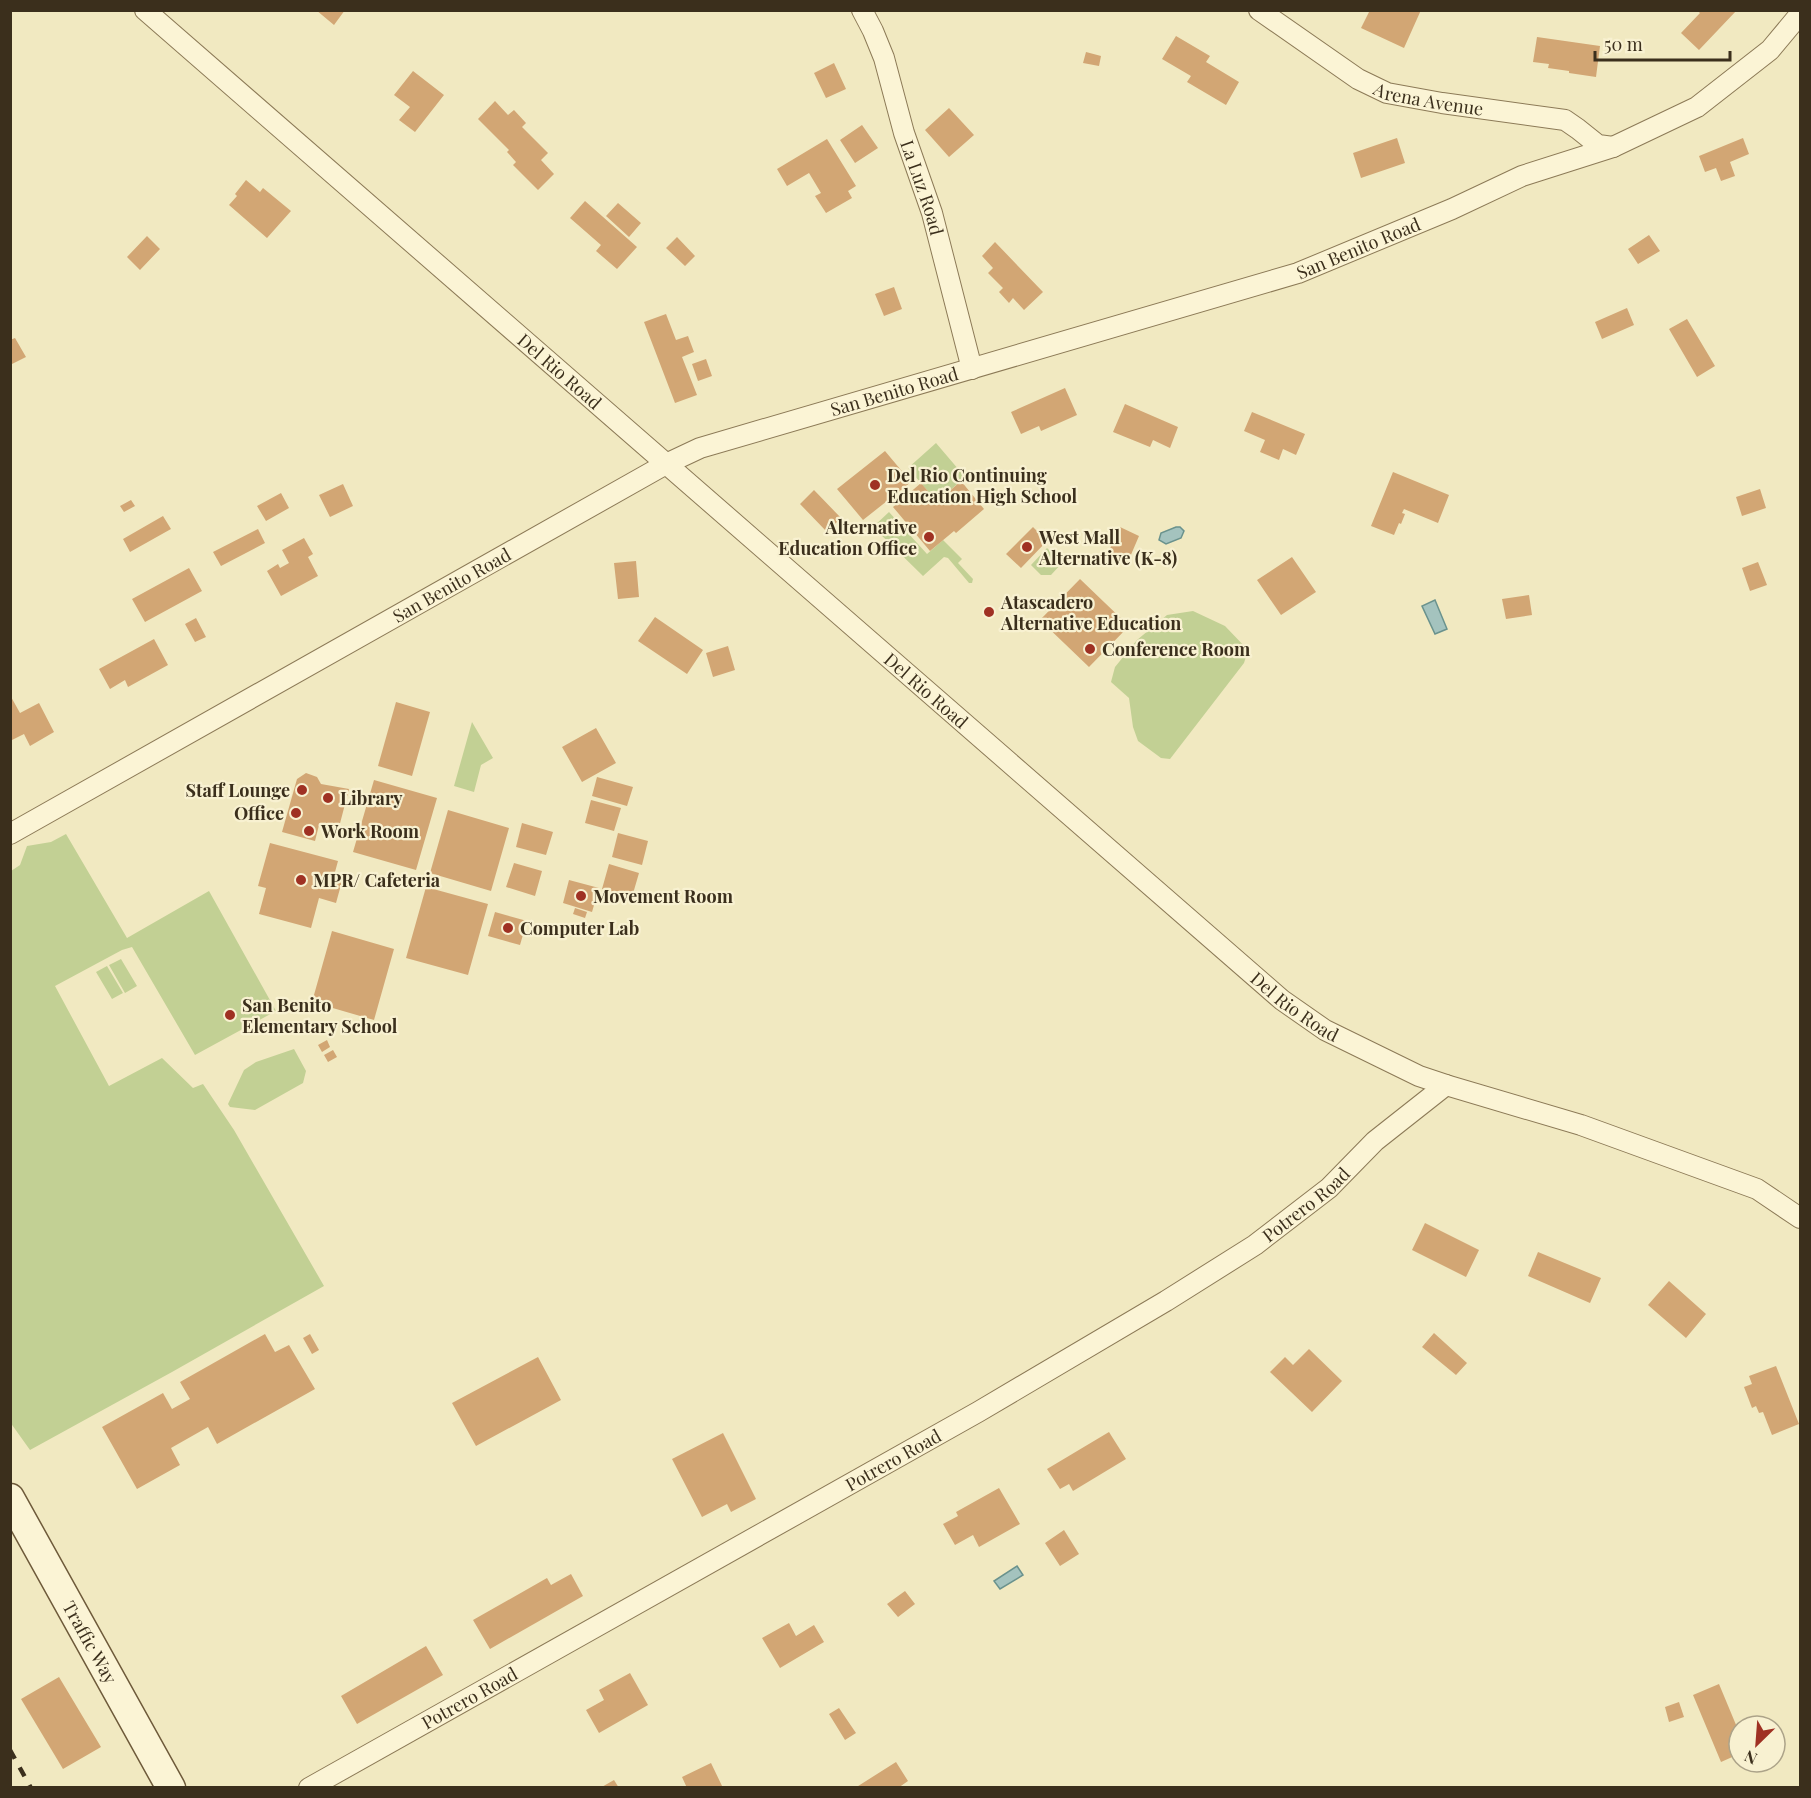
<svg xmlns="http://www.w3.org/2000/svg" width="1811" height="1798" font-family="'Playfair Display',serif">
	<rect width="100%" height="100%" fill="#f1e9c1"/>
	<!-- green -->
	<path fill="#c2d094" d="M936 443 965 477 937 502 908 468Z
		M889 512 927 554 943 540 962 559 958 563 973 579 972 583H969L948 558 944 557 923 576 873 527Z
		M1047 548 1062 563 1051 575H1041L1031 565Z
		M1193 611 1225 626 1248 650 1244 663 1170 759 1161 758 1138 741 1133 727 1129 698 1111 682 1115 667 1137 640 1167 615Z
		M472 722 493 758 481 765 474 792 454 786Z
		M66 834 127 938 209 891 276 1011 195 1055 132 947 122 950 55 986 109 1086 162 1058 193 1088 203 1084 234 1130 324 1286 172 1372 30 1450 10 1422 11 871 20 865 27 846 51 842Z
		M121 959 137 986 125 993 109 965Z
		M107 966 123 993 112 999 96 972Z
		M294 1049 306 1071 303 1083 255 1110 230 1107 228 1104 244 1070 256 1062Z"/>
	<!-- water -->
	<path fill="#a4c3be" stroke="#6a928d" stroke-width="1.5" d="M1176 527H1180L1184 531 1181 538 1166 544 1159 540 1161 533Z
		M1435 600 1447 629 1435 634 1422 606Z
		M1017 1566 1023 1575 1000 1589 994 1581Z"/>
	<!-- building -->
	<path fill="#d2a674" d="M316 10H345L334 25Z
		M1370 10H1421L1404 48 1361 28Z
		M1697 10H1737L1699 50 1681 33 1700 13Z
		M1176 36 1210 56 1206 62 1239 82 1226 105 1187 82 1191 76 1162 59Z
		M1537 37 1600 46 1596 77 1569 73V71L1548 68 1549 64 1533 62Z
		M1086 52 1101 56 1099 66 1083 63Z
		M834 63 846 89 826 98 814 73Z
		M413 71 444 95 415 132 399 120 410 107 394 95Z
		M495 101 508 115 514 110 526 123 522 127 548 153 541 160 554 174 538 190 513 165 516 162 507 152 509 150 478 119Z
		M949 108 974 135 949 157 925 130Z
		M862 125 878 148 855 163 840 140Z
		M1397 138 1405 163 1361 178 1353 153Z
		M1743 138 1749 154 1730 162 1735 176 1721 181 1716 168 1705 172 1699 156Z
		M827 139 856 186 848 191 852 198 826 213 815 196 821 193 809 173 787 186 777 169Z
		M246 180 260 192 263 188 291 211 267 238 229 205 237 196 235 194Z
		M585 201 637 247 617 269 596 251 601 245 570 218Z
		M618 203 641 223 629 237 606 216Z
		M1649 235 1660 251 1638 264 1628 249Z
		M147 236 160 249 140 270 127 257Z
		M677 237 695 256 685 266 666 248Z
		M995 242 1043 292 1024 310 1013 298 1009 303 999 292 1003 288 988 273 993 268 982 256Z
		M894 287 902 309 884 316 875 294Z
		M1627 308 1634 325 1602 339 1595 322Z
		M666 314 676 340 688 336 694 352 682 357 697 395 675 403 644 322Z
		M1687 319 1715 366 1697 377 1669 329Z
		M15 338 26 357 10 365V340Z
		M706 359 712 376 698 381 692 364Z
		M1065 388 1077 415 1041 431 1039 426 1021 434 1011 412Z
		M1125 404 1178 427 1170 448 1153 440 1150 447 1113 432Z
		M1252 412 1305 434 1296 455 1283 449 1279 460 1260 452 1265 440 1244 431Z
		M885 451 911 482 863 520 837 489Z
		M1393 472 1449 495 1438 523 1404 509 1402 513 1405 514 1401 524 1399 523 1394 535 1371 526Z
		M961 481 984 509 956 533 954 531 930 551 893 507 921 483 937 502Z
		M343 484 353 506 330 517 319 495Z
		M1760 489 1766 508 1742 516 1736 497Z
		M814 490 841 518 827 532 800 504Z
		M281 493 289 508 266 521 257 506Z
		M131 500 135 506 124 512 120 506Z
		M163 516 171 529 130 552 123 539Z
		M1033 527 1047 541 1021 568 1006 554Z
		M1120 527 1139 536 1127 564 1107 555Z
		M258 529 265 543 221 566 213 552Z
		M304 538 313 554 308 557 318 576 281 596 267 571 278 564 280 568 289 563 282 550Z
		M1292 557 1316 592 1281 615 1257 580Z
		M636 561 639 597 618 599 614 563Z
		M1758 562 1767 585 1750 591 1742 568Z
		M189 568 202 591 145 622 132 599Z
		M1080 579 1129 626 1089 667 1040 620Z
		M1529 595 1532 615 1506 619 1502 599Z
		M655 617 703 650 687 674 638 641Z
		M196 618 206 637 195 642 185 624Z
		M154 639 168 665 128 687 125 680 110 689 99 669Z
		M728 646 735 670 713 677 706 653Z
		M10 695 20 713 39 703 54 732 30 746 24 734 10 741Z
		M396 702 430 712 412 776 378 766Z
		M596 728 616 763 582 782 562 747Z
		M306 773 317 777 321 784 349 789 338 831 319 825 315 841 282 832 297 779Z
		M597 777 633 787 627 806 592 796Z
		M374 780 437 798 416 870 353 852Z
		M591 800 621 808 614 831 585 823Z
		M448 810 509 828 491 891 430 873Z
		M522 823 553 832 546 855 516 847Z
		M618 833 648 841 642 865 612 857Z
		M270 843 338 861 335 872 344 874 336 903 319 898 311 928 259 914 266 888 258 886Z
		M514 863 542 871 535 896 506 887Z
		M609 864 639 873 632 897 602 889Z
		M569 880 599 888 592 912 563 903Z
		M426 887 488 904 468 975 406 958Z
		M575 908 587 912 585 918 573 914Z
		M495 912 527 921 520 945 488 936Z
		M332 931 394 949 374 1020 312 1002Z
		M327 1040 330 1047 322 1052 318 1045Z
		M333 1050 337 1057 328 1062 324 1055Z
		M1425 1223 1479 1250 1466 1277 1412 1250Z
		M1538 1252 1601 1278 1590 1303 1528 1276Z
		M1669 1281 1706 1314 1686 1338 1648 1305Z
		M1434 1333 1467 1363 1456 1375 1422 1347Z
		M265 1334 275 1352 289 1345 315 1389 217 1444 208 1427 171 1448 180 1465 137 1489 102 1427 163 1393 172 1409 190 1399 180 1382Z
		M310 1334 319 1350 312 1354 303 1338Z
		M1309 1349 1342 1381 1312 1412 1270 1372 1285 1357 1293 1365Z
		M538 1357 561 1400 476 1446 452 1403Z
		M1776 1366 1799 1424 1772 1435 1763 1412 1759 1413 1756 1406 1752 1408 1744 1387 1752 1384 1749 1376Z
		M1109 1432 1126 1459 1073 1491 1069 1484 1060 1489 1047 1469Z
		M723 1433 756 1499 731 1512 727 1504 702 1517 672 1459Z
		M999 1488 1020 1524 979 1547 973 1535 955 1545 943 1524 958 1516 956 1512Z
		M1064 1530 1079 1554 1060 1566 1045 1543Z
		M571 1574 583 1596 490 1649 473 1620 547 1578 551 1585Z
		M905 1591 915 1604 898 1617 887 1604Z
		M789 1623 796 1636 814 1625 824 1642 780 1668 762 1638Z
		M426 1646 443 1675 357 1724 341 1696Z
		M630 1673 648 1705 599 1733 586 1710 604 1700 599 1690Z
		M59 1677 101 1747 63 1769 21 1699Z
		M1719 1684 1739 1732V1754L1721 1762 1693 1695Z
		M1679 1702 1684 1717 1669 1722 1665 1707Z
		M839 1708 856 1733 845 1740 829 1714Z
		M896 1762 908 1781 898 1788H855Z
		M711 1763 723 1788H687L682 1777Z
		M614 1780 619 1788H600Z"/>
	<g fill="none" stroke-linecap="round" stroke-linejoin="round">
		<defs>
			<g id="street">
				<path id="s1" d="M145 10 1282 1000 1325 1030 1419 1076 1446 1085 1581 1125 1757 1189 1800 1218"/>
				<path id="s2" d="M862 10 873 31 884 58 904 133 932 213 972 369"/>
				<path id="s3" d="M1259 10 1358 79 1387 93 1442 103 1565 120 1578 129 1598 145 1613 147"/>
				<path id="s4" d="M10 834 666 464 700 448 1298 273 1452 209 1522 176 1613 147 1697 107 1770 50 1800 14"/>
				<path id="s5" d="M309 1788 978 1412 1166 1301 1255 1245 1329 1188 1375 1141 1446 1085"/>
			</g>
			<g id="secondary">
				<path id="s6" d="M10 1498 171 1788"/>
			</g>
		</defs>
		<!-- street casing -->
		<use href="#street" stroke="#8c7a57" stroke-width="22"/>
		<!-- secondary casing -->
		<use href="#secondary" stroke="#6e5a3a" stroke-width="31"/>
		<!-- street -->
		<use href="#street" stroke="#fbf4d5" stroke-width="20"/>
		<!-- secondary -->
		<use href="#secondary" stroke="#fbf4d5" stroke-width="28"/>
		<!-- rail -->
		<path stroke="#3b2f1c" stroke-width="4.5" stroke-dasharray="10 10" stroke-linecap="butt" d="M10 1750 31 1788"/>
	</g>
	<!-- markers -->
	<g fill="#9f3123" stroke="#f8f1d1" stroke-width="2">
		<circle cx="875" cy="485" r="6"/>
		<circle cx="929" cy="537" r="6"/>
		<circle cx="1027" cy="547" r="6"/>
		<circle cx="989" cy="612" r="6"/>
		<circle cx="1090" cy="649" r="6"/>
		<circle cx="302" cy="790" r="6"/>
		<circle cx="328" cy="798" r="6"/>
		<circle cx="296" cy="813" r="6"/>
		<circle cx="309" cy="831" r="6"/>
		<circle cx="301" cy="880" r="6"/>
		<circle cx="581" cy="896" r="6"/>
		<circle cx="508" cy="928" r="6"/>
		<circle cx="230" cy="1015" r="6"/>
	</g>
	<g text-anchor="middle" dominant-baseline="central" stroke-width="4.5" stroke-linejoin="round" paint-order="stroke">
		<!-- street labels -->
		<g font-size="18" fill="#3b2f1c" stroke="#f8f1d1">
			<text stroke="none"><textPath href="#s3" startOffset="195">Arena Avenue</textPath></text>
			<text stroke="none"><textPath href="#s2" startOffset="188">La Luz Road</textPath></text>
			<text stroke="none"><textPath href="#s4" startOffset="1479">San Benito Road</textPath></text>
			<text stroke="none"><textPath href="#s1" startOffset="550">Del Rio Road</textPath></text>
			<text stroke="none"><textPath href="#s4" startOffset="993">San Benito Road</textPath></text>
			<text stroke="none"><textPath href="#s4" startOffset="507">San Benito Road</textPath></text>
			<text stroke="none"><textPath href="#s1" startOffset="1036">Del Rio Road</textPath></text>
			<text stroke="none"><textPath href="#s1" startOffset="1522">Del Rio Road</textPath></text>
			<text stroke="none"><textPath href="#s5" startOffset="1156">Potrero Road</textPath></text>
			<text stroke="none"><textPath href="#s5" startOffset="670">Potrero Road</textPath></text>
			<text stroke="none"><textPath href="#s6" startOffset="165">Traffic Way</textPath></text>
			<text stroke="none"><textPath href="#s5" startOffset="184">Potrero Road</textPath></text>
		</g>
		<!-- poi labels -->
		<g font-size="18" font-weight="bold" fill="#3b2f1c" stroke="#f8f1d1" text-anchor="start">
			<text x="887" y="475">Del Rio Continuing<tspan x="887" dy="21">Education High School</tspan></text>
			<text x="917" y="527" text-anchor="end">Alternative<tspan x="917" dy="21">Education Office</tspan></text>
			<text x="1039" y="537">West Mall<tspan x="1039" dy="21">Alternative (K-8)</tspan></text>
			<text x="1001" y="602">Atascadero<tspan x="1001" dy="21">Alternative Education</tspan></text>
			<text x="1102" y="649">Conference Room</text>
			<text x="290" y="790" text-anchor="end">Staff Lounge</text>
			<text x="340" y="798">Library</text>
			<text x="284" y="813" text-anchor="end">Office</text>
			<text x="321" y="831">Work Room</text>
			<text x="313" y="880">MPR/ Cafeteria</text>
			<text x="593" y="896">Movement Room</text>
			<text x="520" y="928">Computer Lab</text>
			<text x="242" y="1005">San Benito<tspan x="242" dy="21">Elementary School</tspan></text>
		</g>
	</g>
	<!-- border -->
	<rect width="1811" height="1798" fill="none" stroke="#3b2f1c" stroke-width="24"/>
	<!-- north arrow -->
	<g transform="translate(1757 1744) rotate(205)"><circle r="28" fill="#f8f1d1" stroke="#aca389" stroke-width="1.5"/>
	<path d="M0-4.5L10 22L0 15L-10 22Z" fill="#9f3123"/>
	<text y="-9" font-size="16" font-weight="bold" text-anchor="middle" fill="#3b2f1c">N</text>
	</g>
	<!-- scale -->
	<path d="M1595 51v9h135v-9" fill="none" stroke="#3b2f1c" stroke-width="3"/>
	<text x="1604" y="51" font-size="18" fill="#3b2f1c" stroke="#f8f1d1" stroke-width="4.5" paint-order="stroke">50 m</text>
</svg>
